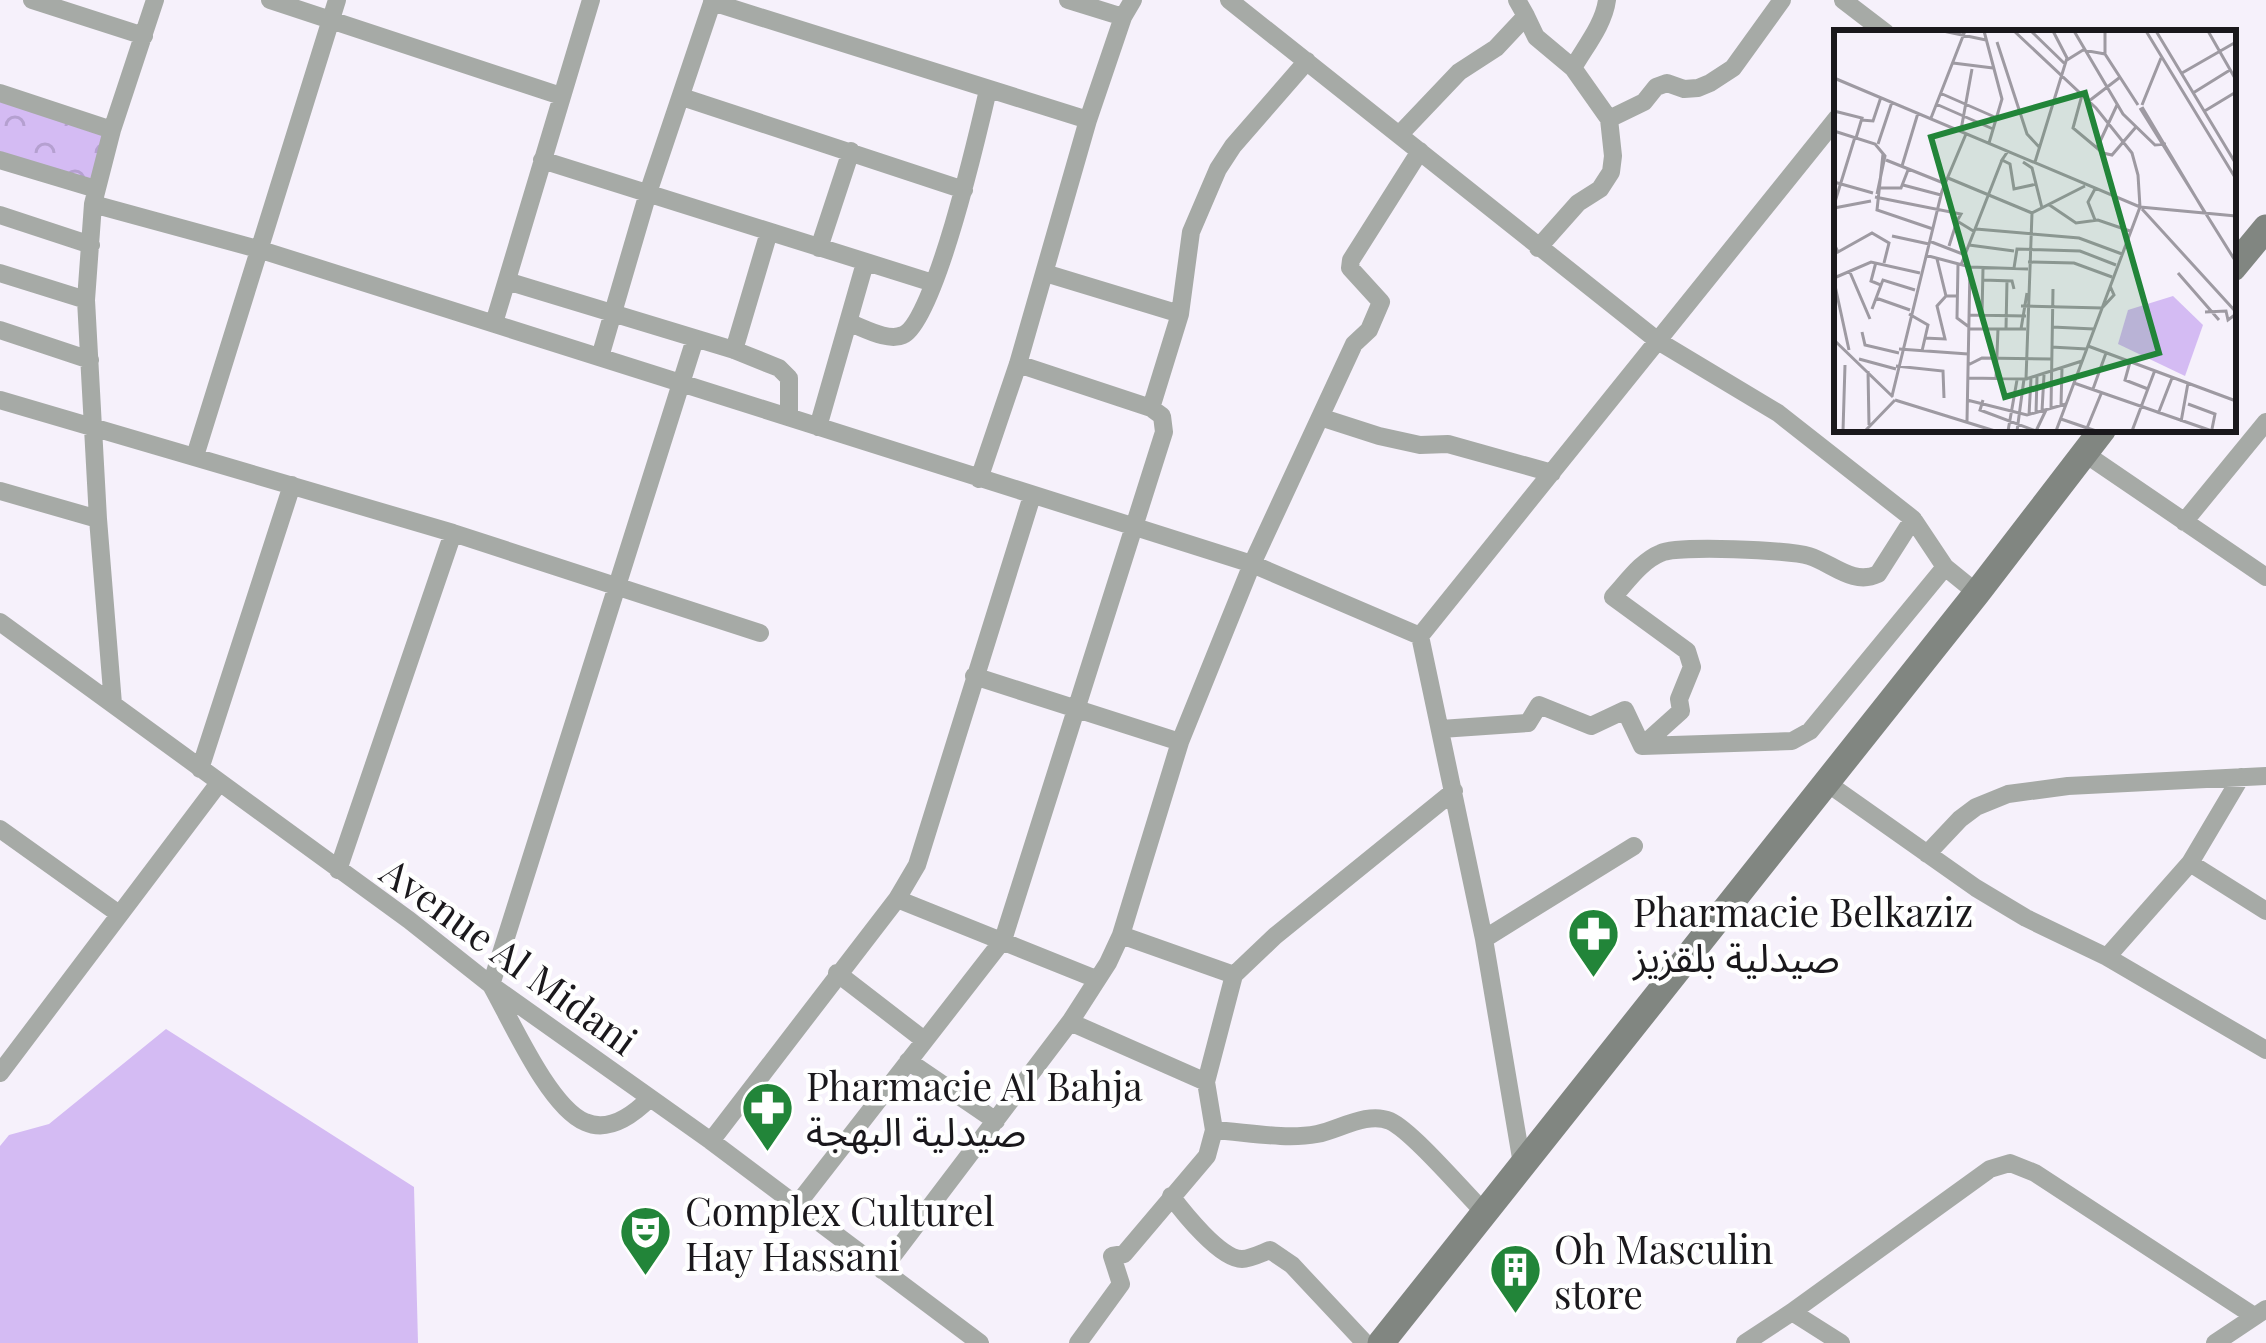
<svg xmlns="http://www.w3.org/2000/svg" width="2266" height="1343" font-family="'Playfair Display','Noto Sans Arabic',serif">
	<defs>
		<pattern id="park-crowns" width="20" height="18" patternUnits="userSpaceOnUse" patternTransform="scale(3)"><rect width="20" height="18" fill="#d4bbf3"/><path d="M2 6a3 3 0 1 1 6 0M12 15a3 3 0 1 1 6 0" fill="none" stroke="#b5a0d0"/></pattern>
	</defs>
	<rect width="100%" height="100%" fill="#f6f1fb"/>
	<!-- grass -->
	<path fill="#d4bbf3" d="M166 1029 414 1187 418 1343H0V1146L9 1135 49 1124Z"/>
	<!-- park -->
	<path fill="url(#park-crowns)" d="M0 100 103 134 90 187 0 157Z"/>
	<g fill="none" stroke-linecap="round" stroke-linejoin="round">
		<!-- minor -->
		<path stroke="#a6aaa6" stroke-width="18" d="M32 0 144 36
			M155 0 112 130 93 204 258 249 1252 564 1420 636 1484 939 1522 1164
			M270 0 561 96
			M1068 0 1123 17
			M1229 0 1658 341 1778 413 1913 519
			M1843 0 1886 33
			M712 2 1088 120
			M1526 16 1536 37 1573 68C1585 47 1604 24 1607 0
			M0 93 112 130
			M682 97 964 190
			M1609 119 1644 102 1656 87 1667 83 1684 89 1698 88 1710 83 1733 68 1782 0
			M1400 134 1459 72 1496 48 1526 16 1517 0
			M0 160 96 189
			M542 160 933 283
			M93 204 86 300 98 519 113 704
			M0 215 91 245
			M819 248 851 151
			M1538 248 1578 203 1600 189 1611 172 1613 156 1609 119 1573 68
			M0 273 86 300
			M1045 273 1180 314
			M507 281 734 350 779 368 789 378V417
			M494 323 591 0
			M850 323C864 328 888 342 903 335 935 322 979 129 988 90
			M0 330 90 360
			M734 350 769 232
			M600 357 648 193 713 0
			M0 400 453 533 760 633
			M1151 408 1180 314 1191 232 1218 169 1233 146 1307 61
			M1320 417 1379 436 1420 445 1448 444 1552 473
			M818 427 865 263
			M2084 453 2266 577
			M195 456 337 0
			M979 479 1018 364 1088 120 1123 17 1133 0
			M0 491 98 519
			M2184 522 2266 422
			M0 622 409 920 491 985 711 1141 980 1343
			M1420 636 1837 118
			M974 676 1180 742
			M1441 729 1528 723 1539 705 1591 726 1625 710 1642 746 1792 741 1810 731 1945 567
			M1642 746 1681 711 1679 699 1692 667 1687 651 1613 597C1627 582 1641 561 1661 553 1677 545 1790 550 1809 556 1832 563 1853 586 1878 574L1913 519 1945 567 1977 593
			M200 769 292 485
			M1827 783 1976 888 2026 918 2107 957 2266 1050
			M0 829 119 914
			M1927 854 1960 819 1976 807 2008 794 2068 786 2266 776
			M2190 863 2266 911
			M338 870 453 533
			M897 899 1096 979
			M1121 935 1234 975
			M1484 939 1634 846
			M2107 957 2190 863 2241 777
			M837 973 924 1040
			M1070 1022 1206 1082
			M908 1061 996 1121
			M0 1073 219 783
			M650 1098C634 1114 609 1133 585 1122 549 1107 511 1020 491 985L695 339
			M1214 1130C1246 1132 1285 1140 1317 1134 1339 1130 1367 1111 1390 1121 1412 1131 1464 1192 1484 1212
			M711 1141 897 899 917 865 1032 496
			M1171 1196C1183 1212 1220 1259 1242 1259 1250 1259 1262 1253 1270 1250L1292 1265 1365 1343
			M796 1206 1003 940 1164 432 1162 416 1151 408 1018 364
			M882 1270 1070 1022 1108 963 1121 935 1180 742 1252 564 1354 344 1369 330 1381 302 1350 268 1351 260 1420 151
			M1792 1312 1841 1343
			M1078 1343 1121 1284 1112 1256 1124 1254 1207 1156 1214 1130 1206 1082 1234 975 1275 936 1454 791
			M1745 1343 1792 1312 1990 1169 2010 1163 2035 1173 2254 1316
			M2215 1343 2266 1309"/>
		<!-- secondary -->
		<path stroke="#818681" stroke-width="27" d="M2233 268 2266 228
			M1381 1343 1977 593 2103 429"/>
	</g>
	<!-- icons -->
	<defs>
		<symbol id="pharmacy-pin" viewBox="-11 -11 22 30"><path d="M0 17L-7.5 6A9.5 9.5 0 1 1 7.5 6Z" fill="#228539" stroke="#fff"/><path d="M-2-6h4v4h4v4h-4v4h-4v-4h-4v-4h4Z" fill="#fff"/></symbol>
		<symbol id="theatre-pin" viewBox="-11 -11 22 30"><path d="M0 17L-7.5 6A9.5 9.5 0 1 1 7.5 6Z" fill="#228539" stroke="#fff"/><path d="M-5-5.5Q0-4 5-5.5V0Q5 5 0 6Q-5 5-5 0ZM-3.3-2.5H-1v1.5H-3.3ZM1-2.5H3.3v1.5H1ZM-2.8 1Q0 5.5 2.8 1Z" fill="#fff"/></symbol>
		<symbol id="building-pin" viewBox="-11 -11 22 30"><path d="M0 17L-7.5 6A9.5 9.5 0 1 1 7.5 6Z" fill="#228539" stroke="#fff"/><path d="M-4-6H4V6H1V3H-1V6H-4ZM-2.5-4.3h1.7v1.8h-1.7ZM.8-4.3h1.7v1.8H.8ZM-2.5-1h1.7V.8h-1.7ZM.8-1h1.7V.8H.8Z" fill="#fff"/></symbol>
	</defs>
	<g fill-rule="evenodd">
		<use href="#pharmacy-pin" x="1564" y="904" width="59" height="81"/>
		<use href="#pharmacy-pin" x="738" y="1078" width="59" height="81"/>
		<use href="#theatre-pin" x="616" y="1202" width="59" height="81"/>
		<use href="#building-pin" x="1486" y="1240" width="59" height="81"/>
	</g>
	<g text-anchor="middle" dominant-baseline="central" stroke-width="9" stroke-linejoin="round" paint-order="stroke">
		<!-- poi labels -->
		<g font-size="39" fill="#1a181c" stroke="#fff" text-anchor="start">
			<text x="1633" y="911">Pharmacie Belkaziz<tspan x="1633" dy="45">صيدلية بلقزيز</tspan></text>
			<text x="806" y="1085">Pharmacie Al Bahja<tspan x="806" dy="45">صيدلية البهجة</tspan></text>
			<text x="685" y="1210">Complex Culturel<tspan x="685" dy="45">Hay Hassani</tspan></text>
			<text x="1554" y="1248">Oh Masculin<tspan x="1554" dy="45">store</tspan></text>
		</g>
		<!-- street labels -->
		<g font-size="39" fill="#1a181c" stroke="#fff">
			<text transform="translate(510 955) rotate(36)">Avenue Al Midani</text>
		</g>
	</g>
	<!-- overview -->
	<g transform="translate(1834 30)">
		<rect width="402" height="402" fill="#f6f1fb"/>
		<path d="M339 266 369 295 351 346 284 314 294 280Z" fill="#d4bbf3"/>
		<path fill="none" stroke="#9e9aa2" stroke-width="3" d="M109 1 152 10M150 1 168 69 155 113M180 1 262 78 298 123 304 145 306 177 222 401M197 1 231 34M240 1 289 84 321 115 332 114M271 1V24L304 75M312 1 402 149M322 1 402 134M374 1 402 50M163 12 193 104 206 118M233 30 249 20 271 24M119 33 159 38M348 43 402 12M0 48 306 177 402 186M106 63 163 88M359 63 396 40M248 65 239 98 269 123 278 125 302 97M255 71 285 48M102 74 159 99M308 75 327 28M308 77 371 183M306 78 402 232M0 81 28 88 22 108M369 82 402 62M97 88 131 1M27 90 39 91 47 67M127 100 138 39M0 101 41 114 51 126 43 164M44 114 58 72M263 118 283 75M174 121 168 130 176 134 180 159 203 154M49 124 43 180 99 199M52 130 112 154M189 132 198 138 208 178M201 132 233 28 219 1M68 136 84 83M114 148 198 183M0 152 39 163M69 155 107 165M45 158H67L74 140M41 167 127 184 123 191M214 174 242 193 264 190 296 201M0 175 21 107M0 178 37 171M308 179 402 282M261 190 254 172 262 157M142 199 245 208 288 224M58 206 95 214M95 211 131 225M0 214 4 222 38 203 55 213 50 233M135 215 180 221M115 216 123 191 141 202M91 225 136 237 194 239M103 229 112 266H123M194 232 240 233 278 247M124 234 123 288 135 297M127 235 168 130M180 238 183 219 246 221 282 235M15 240 36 289M344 243 385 290M0 248 37 232 86 243M149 250 178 251 180 259M0 251 15 320M47 255 49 250 81 260M42 268 76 280M187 276 268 278 280 265 276 256M38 279 47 255 37 251 42 232M371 282 392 281 394 290 402 284M75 284 94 295 88 321M135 285 192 286M148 285 149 238M218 297 260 299M135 299H192M172 299 173 250M187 299 193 263M28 302 31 315 65 323M90 308 111 309 103 276 112 266M0 310 59 367M254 316 402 371M217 317 253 319M65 319 134 324M25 329 62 339M296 332 291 350 314 359M134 335 148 328 217 329M62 336 109 341 110 368M34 341 35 395M134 348 192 349 198 183 251 156M162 349 164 299M192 349 248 331M240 353 378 401M259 359 272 323M58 366 108 161 132 104M61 370 161 401M133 370 193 385 232 374M149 370 146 380 202 401 212 380M354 374 381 384 378 399M227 375 228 338M217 378 219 259M208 381 210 345M202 383 203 347M324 384 338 348M195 385 197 348M227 389 262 401M133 391 136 237M347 392 354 353M253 398 267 364M9 401 11 335M31 401 61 370M174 401 183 350M183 401 190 349M298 401 321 340"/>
		<path fill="#228539" fill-opacity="0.15" stroke="#228539" stroke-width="6" d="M251 63 325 323 171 367 97 107Z"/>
		<rect width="402" height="402" fill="none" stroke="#1a181c" stroke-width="6"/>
	</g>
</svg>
